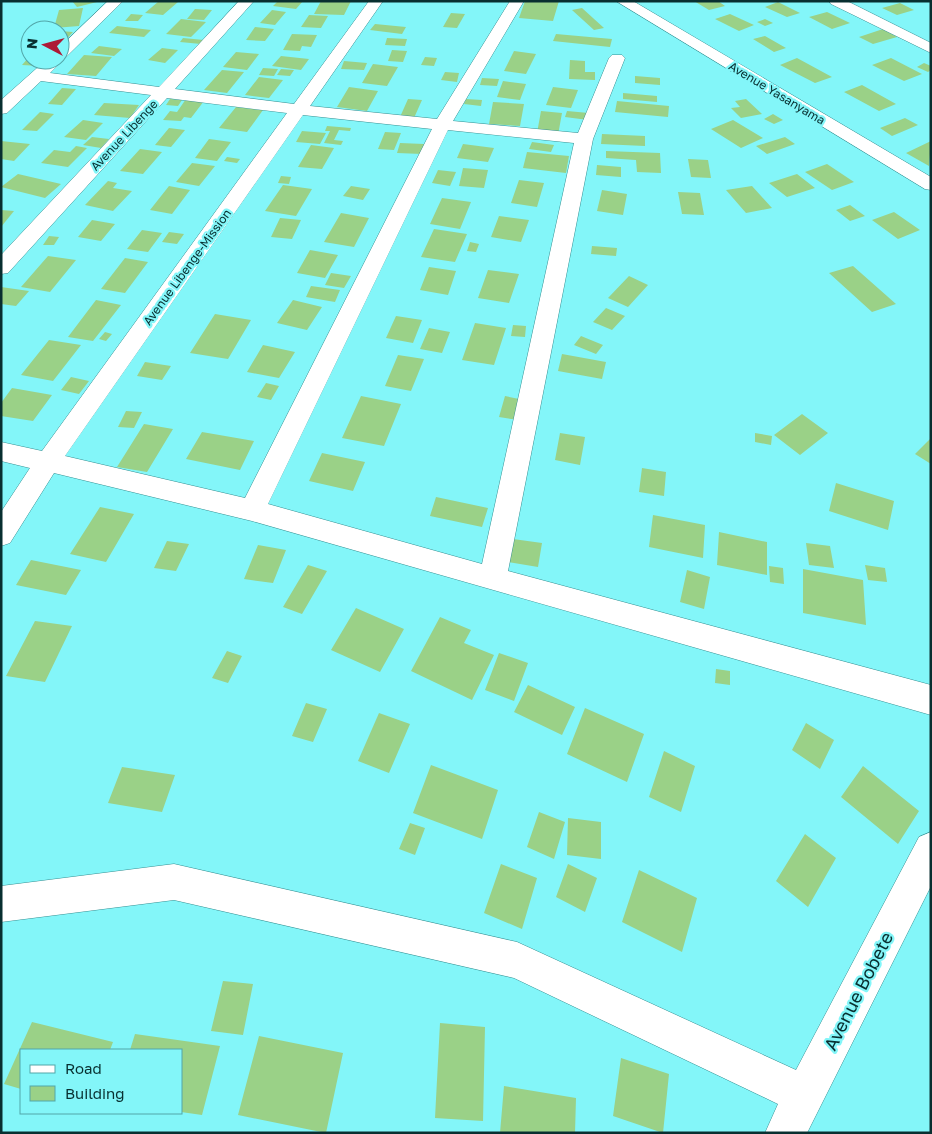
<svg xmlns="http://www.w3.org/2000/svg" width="932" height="1134" font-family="'Golos Text',sans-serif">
	<rect width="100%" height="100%" fill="#83f6f9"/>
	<!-- building -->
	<path fill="#9ad187" d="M72 1H97V2L77 7Z
		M159 1H174L178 2 163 15 145 13Z
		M278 1H303L296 9 273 6Z
		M321 1H351L344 15 314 14Z
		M525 1H559L553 21 519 18Z
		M694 1H718L725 6 709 10Z
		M778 2 800 13 787 17 765 7Z
		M900 3 914 10 897 15 882 8Z
		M83 8 79 26 54 28 59 10Z
		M582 8 604 28 594 30 572 10Z
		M195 9 212 10 204 20 187 19Z
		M272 10 286 12 275 25 260 23Z
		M827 12 850 23 832 29 809 17Z
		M451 13 465 14 457 28 443 27Z
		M131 14 143 15 138 21H125Z
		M730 14 754 25 739 31 715 19Z
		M309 15 328 16 321 28 301 27Z
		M181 19 206 22 191 37 166 34Z
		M765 19 773 23 765 26 757 22Z
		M375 24 406 27 402 34 370 30Z
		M117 26 151 30 144 37 109 33Z
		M255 27 274 29 265 41 246 40Z
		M883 29 897 37 873 44 859 37Z
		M60 31 73 32 60 46Z
		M292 34 317 35 311 47 302 46 300 51 283 50Z
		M556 34 612 39 610 47 553 41Z
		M765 36 786 48 774 52 753 39Z
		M183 38 204 40 201 44 180 42Z
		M387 38 407 39 405 46 385 45Z
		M99 46 122 49 114 56 91 53Z
		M162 48 178 50 165 63 148 60Z
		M392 50 407 51 403 62 388 61Z
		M514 51 536 54 526 74 504 71Z
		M236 52 259 54 247 70 223 67Z
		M84 55 112 57 96 76 67 74Z
		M30 56V60H45L40 66 22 65Z
		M281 56 309 59 301 70 272 66Z
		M425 57 437 58 434 66 421 65Z
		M797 58 832 77 815 83 780 65Z
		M891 58 922 74 904 81 872 65Z
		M570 60 585 61V72H595V80L569 79Z
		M344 61 367 63 364 70 341 69Z
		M924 63 931 66V70L928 72 917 67Z
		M373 64 398 67 387 86 362 83Z
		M263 68 278 69 274 76 259 75Z
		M281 69 294 70 290 76 277 75Z
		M222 70 244 72 227 93 204 90Z
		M445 72 459 73 457 82 441 80Z
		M635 76 660 78V85L635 83Z
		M259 77 283 80 269 98 245 95Z
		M482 78 499 79 497 86 480 85Z
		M503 81 526 84 520 100 497 97Z
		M862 85 896 104 879 111 844 92Z
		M349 87 378 91 367 111 337 107Z
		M553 87 578 90 571 108 546 105Z
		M62 88 76 89 62 105 48 104Z
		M623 93 657 96V102L623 99Z
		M170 99 182 100 178 106 166 105Z
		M186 99 204 101 191 118 184 117 181 121 163 120 170 111 177 112Z
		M408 99 422 100 414 118 400 117Z
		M466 99 482 100 481 106 464 104Z
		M746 99 762 114 741 118 731 108 740 107 735 101Z
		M617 101 669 106 668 117 615 112Z
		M493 102 524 104 520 126 489 124Z
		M104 103 139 105 130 118 94 115Z
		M236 107 263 110 247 132 219 128Z
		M541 111 562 113 558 135 537 133Z
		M567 111 589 113 588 120 565 117Z
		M40 112 54 114 37 131 22 130Z
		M773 114 783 120 774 124 764 119Z
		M905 118 918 125 892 136 880 128Z
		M83 120 103 123 86 140 64 137Z
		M733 120 763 138 741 148 711 129Z
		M327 126 351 128 350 131 339 130 334 140 343 141 341 145 324 143 330 131H325Z
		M169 128 185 130 171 147 155 145Z
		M302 131 326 133 320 144 296 142Z
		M385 132 401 133 394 150 378 149Z
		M602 134 645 136V146L601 144Z
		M92 137 109 139 101 148 83 145Z
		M785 137 795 144 767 154 756 146Z
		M209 139 231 142 217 161 195 158Z
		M1 141 30 144 14 161 1 159Z
		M931 141 929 166 906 153Z
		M532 142 554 145 551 152 529 149Z
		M400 143 424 144 422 154 397 153Z
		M463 144 494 148 488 162 457 158Z
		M311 145 334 148 322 169 298 167Z
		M76 146 87 148 68 167 41 163 54 150 70 152Z
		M140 149 162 152 143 174 120 171Z
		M606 151 660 153 661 173 637 172 636 160 606 158Z
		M527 152 569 156 566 173 523 168Z
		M227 157 240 159 237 163 224 161Z
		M688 159 708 160 711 178 691 177Z
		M192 163 215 166 199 186 176 182Z
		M827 164 854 182 832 190 805 172Z
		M597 165 621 167V177L596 175Z
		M463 168 488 170 484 188 459 186Z
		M438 170 456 172 450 186 432 183Z
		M18 174 61 184 45 198 1 187Z
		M797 174 815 188 787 197 769 183Z
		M281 176 291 177 289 184 278 183Z
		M519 180 544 183 537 207 511 203Z
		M108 181 117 183 113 188 132 191 113 211 85 205Z
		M283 185 312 189 296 216 265 211Z
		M169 186 190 190 172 214 150 210Z
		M351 186 370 189 363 200 343 196Z
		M752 186 772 208 746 213 726 190Z
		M602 190 627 194 623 215 597 211Z
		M678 192 700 193 704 215 682 214Z
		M442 198 471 202 460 229 430 224Z
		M850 205 865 216 850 221 836 210Z
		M1 210 14 211 1 227Z
		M894 212 920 230 898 239 872 220Z
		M341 213 369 218 354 247 324 242Z
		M499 216 529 220 521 242 491 237Z
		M280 218 301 220 292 239 271 237Z
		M92 220 115 224 101 241 78 237Z
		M434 229 467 234 455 262 421 257Z
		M142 230 162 233 148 252 127 249Z
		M169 232 184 234 177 244 162 242Z
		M49 236 59 237 54 245H43Z
		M470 242 479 244 476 252 467 251Z
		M592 246 617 248 616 256 591 254Z
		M310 250 338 255 325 278 297 273Z
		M48 256 76 260 50 292 21 287Z
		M125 258 148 262 125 293 101 289Z
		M853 266 896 304 872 312 829 273Z
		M429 267 456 271 448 295 420 290Z
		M488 270 519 274 509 303 478 298Z
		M331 273 351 276 344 288 325 285Z
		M629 276 648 285 628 307 608 298Z
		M311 286 340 290 335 302 306 297Z
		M1 287 29 291 16 306 1 304Z
		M96 300 121 305 93 341 68 337Z
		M293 300 322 307 307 330 277 323Z
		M606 308 625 316 612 330 593 322Z
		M215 314 251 320 228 359 190 353Z
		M396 316 422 320 413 343 386 338Z
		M475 323 506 328 494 365 462 360Z
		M513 325 526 326 525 337 511 336Z
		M429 328 450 332 442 353 420 349Z
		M105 332 112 334 106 341 99 339Z
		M581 336 603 345 596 354 574 345Z
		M49 340 81 345 53 381 21 375Z
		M263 345 295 352 279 378 247 372Z
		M562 354 606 362 602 379 558 371Z
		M398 355 424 359 411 391 385 386Z
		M145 362 171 366 162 380 137 376Z
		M71 377 89 381 79 394 61 390Z
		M266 383 279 386 271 400 257 397Z
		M12 388 52 395 33 421 1 416V403Z
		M361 396 401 404 384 446 342 438Z
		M505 396 524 400 518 420 499 417Z
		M126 411 142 412 134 428 118 427Z
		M802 414 828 433 800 455 774 435Z
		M144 424 173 429 147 472 117 467Z
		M202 432 254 441 240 470 186 459Z
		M560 433 585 437 580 465 555 460Z
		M755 433 772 436 771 445 755 442Z
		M931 438V464L915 454Z
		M322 453 365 462 353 491 309 481Z
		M642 468 666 472 664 496 639 492Z
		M836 483 894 501 888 530 829 511Z
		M436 497 488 508 482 527 430 516Z
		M100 507 134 514 106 562 70 554Z
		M653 515 705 525 703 558 649 547Z
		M719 532 767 542V575L717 565Z
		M513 539 542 543 538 567 508 562Z
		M167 541 189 544 176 571 154 568Z
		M806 543 830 546 834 568 809 565Z
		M258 545 286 550 273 583 244 579Z
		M31 560 81 570 66 595 16 585Z
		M308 565 327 571 302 614 283 607Z
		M865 565 885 568 887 582 868 580Z
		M769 566 783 568 784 584 770 582Z
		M803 569 863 580 866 625 803 613Z
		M687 570 710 577 704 609 680 602Z
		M356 608 404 629 380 672 331 650Z
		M440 617 471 630 464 643 494 655 472 700 411 671Z
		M35 621 72 626 45 682 6 676Z
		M227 651 242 656 228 683 212 678Z
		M499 653 528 663 514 701 485 690Z
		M716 669 730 671V685L715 683Z
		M528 685 575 707 562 735 514 712Z
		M306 703 327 709 313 742 292 736Z
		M585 708 644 734 627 782 567 754Z
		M379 713 410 724 389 773 358 761Z
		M806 723 834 740 820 769 792 750Z
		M664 751 695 766 681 812 649 797Z
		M431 765 498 790 482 839 413 813Z
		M863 766 919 811 898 844 841 797Z
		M122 767 175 775 162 812 108 803Z
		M539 812 565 822 554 859 527 847Z
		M568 818 601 822V859L567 855Z
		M410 823 425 828 415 855 399 849Z
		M805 834 836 858 808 907 776 881Z
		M501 864 537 878 522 929 484 913Z
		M568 864 597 878 585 912 556 897Z
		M639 870 697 898 682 952 622 922Z
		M223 981 253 984 243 1035 211 1031Z
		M32 1022 113 1042 110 1050H21V1089L4 1084Z
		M440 1023 485 1027 483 1121 435 1118Z
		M135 1034 220 1046 202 1115 181 1112V1050H130Z
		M259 1036 343 1053 326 1133 238 1115Z
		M621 1058 669 1074 663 1133 613 1116Z
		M504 1086 576 1098 575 1133H500Z"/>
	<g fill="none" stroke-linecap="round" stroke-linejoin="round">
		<defs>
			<path id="minor" d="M108 1H123L65 58 60 60V47Z
				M239 1H254L175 89 294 104 369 1H383L310 106 437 119 510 1H524L453 121 578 133 609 58 612 55H622L625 58 593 139 508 571 931 685V715L252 521 54 473 10 543 1 546V512L30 468 1 461V442L42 451 287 113 167 98 8 273 1 274V255L151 95 41 81 7 113 1 114V100L46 60H58L60 63 50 73 159 87ZM303 115 432 129 245 498 65 456ZM448 130 574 143 482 564 268 504Z
				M616 1H633L931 177V190L925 189Z
				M829 1H847L931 43V53L831 4Z
				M931 832V886L807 1133H765L778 1104 514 978 174 900 1 922V886L174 864 517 942 796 1070 919 837Z"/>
		</defs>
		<!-- minor casing -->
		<use href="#minor" stroke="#379093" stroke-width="1"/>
		<!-- minor -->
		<use href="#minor" fill="#fff" fill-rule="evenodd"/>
	</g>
	<g text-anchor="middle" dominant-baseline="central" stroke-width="4.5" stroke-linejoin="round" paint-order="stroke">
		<!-- far-street labels -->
		<g font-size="12" fill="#082f30" stroke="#83f6f9">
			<text transform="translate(777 93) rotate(31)">Avenue Yasanyama</text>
			<text transform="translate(124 135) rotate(-47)">Avenue Libenge</text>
			<text transform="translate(187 267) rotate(-54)">Avenue Libenge-Mission</text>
		</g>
		<!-- near-street labels -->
		<g font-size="18" fill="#082f30" stroke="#83f6f9">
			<text transform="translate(858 991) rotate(-63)">Avenue Bobete</text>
		</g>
	</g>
	<!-- border -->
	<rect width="932" height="1134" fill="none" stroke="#082f30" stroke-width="5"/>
	<!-- legend -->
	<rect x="20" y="1049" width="162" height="65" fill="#83f6f9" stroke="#52a6a9"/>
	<rect x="30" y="1065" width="25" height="8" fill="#ffffff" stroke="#52a6a9"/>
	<text x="65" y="1074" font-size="15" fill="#082f30">Road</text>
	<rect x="30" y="1086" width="25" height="15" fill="#9ad187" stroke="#52a6a9"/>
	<text x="65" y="1099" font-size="15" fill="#082f30">Building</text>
	<!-- north arrow -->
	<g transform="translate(45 45) rotate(276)"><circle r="24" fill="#83f6f9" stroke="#52a6a9"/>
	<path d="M0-4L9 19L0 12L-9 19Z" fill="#ad1936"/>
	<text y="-8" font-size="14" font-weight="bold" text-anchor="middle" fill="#082f30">N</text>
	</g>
</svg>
